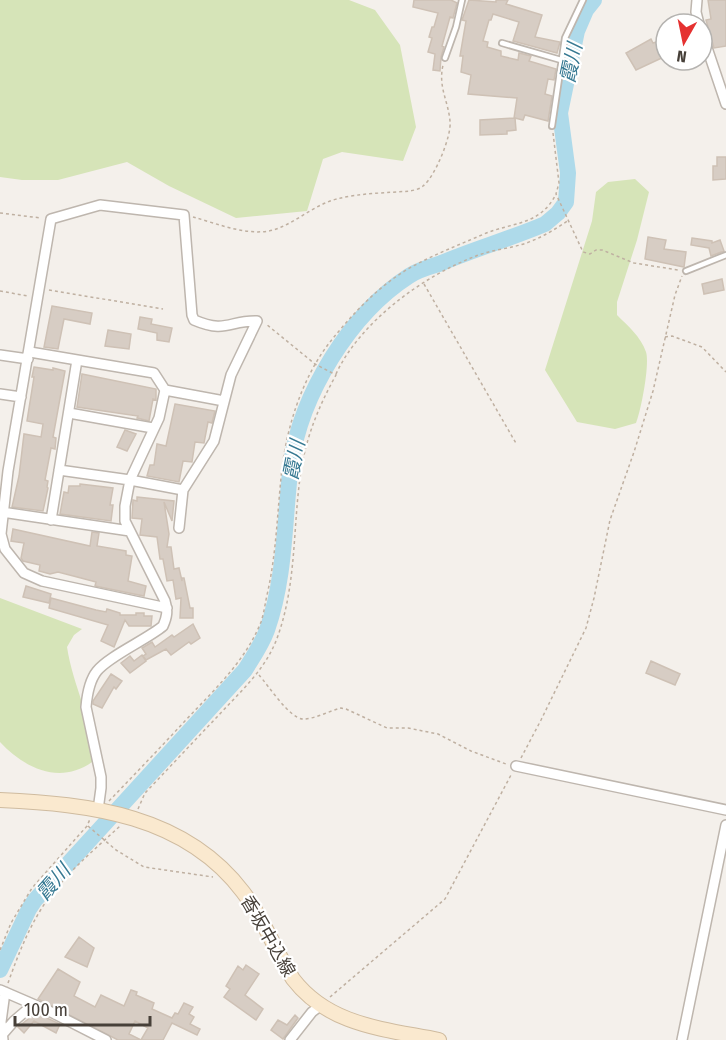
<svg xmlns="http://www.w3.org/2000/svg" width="726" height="1040" font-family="'Fira Sans Condensed','Noto Sans JP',sans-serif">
	<rect width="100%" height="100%" fill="#f4f0eb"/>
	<!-- green -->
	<path fill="#d6e4b8" d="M0 0H349L375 10 400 45 416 127 403 161 342 152 323 159 307 211 236 218 169 186 127 162 58 180H22L0 177Z
		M635 179 649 192 637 240 617 302V315C628 326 641 337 646 352 650 364 641 411 636 423L615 429 577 422 545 370 592 221 596 192 608 182Z
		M0 598 82 629 74 635 67 647C73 686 92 720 96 759 63 786 26 770 0 742Z"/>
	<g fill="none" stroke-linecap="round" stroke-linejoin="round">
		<!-- river -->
		<path stroke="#aedaea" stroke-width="16" d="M0 970 29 909 35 900 245 670C253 657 262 644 267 630 286 576 284 519 291 464 301 394 350 314 409 276 418 270 429 267 439 264 474 249 510 239 545 224L558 213 566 202 568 173 560 113 577 31 586 10 594 0"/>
	</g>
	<!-- building -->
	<path fill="#d7cdc4" stroke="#cec1b5" stroke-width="1.5" fill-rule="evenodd" d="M414 0H451L457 3 453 18 450 17 442 46 444 47 441 57 440 71 433 70 435 54 428 52 432 38 429 37 432 27H434L438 13 413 7Z
		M469 0 496 2V0H508L506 4 542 15 535 37 560 42 557 53 513 41 519 22 493 14 491 20H489L483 41 488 42 487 47 501 51V56L518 60 519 53 531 56 529 61 556 69 554 80 548 79 545 94 552 96 548 121 525 115 523 120 515 118 516 130 507 131V134L480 135V120L514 118 517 98 468 94 471 75 461 72 463 56H460L466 21 462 20Z
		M708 0H726V46L714 48 706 20 711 19Z
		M651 39 653 43 666 39V56L636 70 626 53Z
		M717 157H726V179L713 180V166H717Z
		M648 237 666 240 664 249 686 252 684 267 645 259Z
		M692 238 712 241V243L720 240 724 251 711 256 709 248 691 245Z
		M722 279 724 290 704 294 702 284Z
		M52 306 92 313 90 324 64 319 58 349 44 347Z
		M140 317 152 319 151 324 172 328 169 342 157 340V333L138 329Z
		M108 330 131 334 129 349 105 346Z
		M34 367 53 370V368L65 371 53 437 56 438 55 449 51 448 45 480 48 481 47 487 48 488 43 511 12 507 19 476 24 434 41 437 43 424 27 421 34 377H32Z
		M82 374 156 389V400L153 399 149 421 137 418 138 416 77 407Z
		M175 404 215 411 212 423 208 422 204 443 195 442 192 462 183 461 179 482 147 476 150 465H154L157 444 166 446Z
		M125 430 136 434 127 451 117 447Z
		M80 484 113 488 110 505H113L111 521 60 514 64 492 68 493 69 486H80Z
		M137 497 174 501 172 521 164 502 169 534 167 547H171L174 569 179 568 182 581V578H184L190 608H193V618H180L181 598 176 599 173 580 167 581 163 559H160L157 537 140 535 142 519 132 518 133 500 137 501Z
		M13 529 90 546 92 532 99 533 97 546 126 551V555L132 556 128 581 146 586 144 596 95 586 96 582 81 578 58 572 50 574 39 571 40 565 23 561 21 558 24 543 11 541Z
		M26 586 51 594 49 603 23 597Z
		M51 598 96 610 106 612 107 609 120 613V615H136V613H144V616H152L151 626H129L125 620 114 647 101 641 108 625 49 608Z
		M193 624 200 638 191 644 189 642 171 655 166 649 146 660 143 656 146 654 142 648 152 642 155 647 172 635 174 637Z
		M142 655 146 661 130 673 121 663 130 656 134 661Z
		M651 661 680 674 675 685 646 673Z
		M111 674 122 681 116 689 114 687 102 708 93 704V701Z
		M79 937 94 948 87 967 65 957Z
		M246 965 259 974 245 995 263 1009 256 1020 224 997 230 989 226 986 238 966 243 970Z
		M58 969 80 982 74 996 95 1007 101 995 124 1006 131 990 137 992 136 995 154 1003 152 1009 172 1018 175 1013 178 1014 184 1003 193 1007 189 1014 194 1017 190 1024 200 1029 197 1035 172 1023 163 1040H118L38 999ZM135 1021 148 1028 141 1040 129 1034Z
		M36 1013 60 1024 56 1033 34 1021 24 1033 18 1027Z
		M295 1015 298 1018 283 1039 271 1030 278 1020 287 1025Z"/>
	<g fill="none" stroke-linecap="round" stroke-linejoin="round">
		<defs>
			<path id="lane" d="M502 43 561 60
				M445 58 456 27 462 0
				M552 126 565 38 583 0
				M686 271 726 255"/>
			<path id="street" d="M697 0 696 12 699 24
				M702 33 726 104
				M30 352 154 373 165 390 159 418 130 480 59 470
				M0 355 28 359
				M165 390 224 401
				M0 394 21 397
				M69 413 153 428
				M0 514 2 512 130 531
				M51 520 77 360
				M179 528 183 490
				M516 766 726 810
				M98 810 101 788V777L86 707C87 695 89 681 97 671 109 656 146 640 163 626 167 617 168 611 165 601L125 521V506L130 480 183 490 214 441 231 375 257 321C229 320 227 334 194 320L192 315 184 215 100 205 51 219 8 471 1 534 5 549 24 573 42 581 167 608
				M0 990 51 1012 106 1040
				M1 1036 14 1021 28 1009
				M3 1040 1 1022 5 992
				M290 1040 312 1012 320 1006
				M682 1040 726 825"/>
			<path id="secondary" d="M0 800C90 804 185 815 243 892 264 919 275 951 293 979 329 1026 385 1029 439 1040"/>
		</defs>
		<!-- lane casing -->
		<use href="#lane" stroke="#beb6ae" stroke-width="8"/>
		<!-- street casing -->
		<use href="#street" stroke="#beb6ae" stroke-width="12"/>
		<!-- secondary casing -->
		<use href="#secondary" stroke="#cfbb9f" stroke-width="16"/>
		<!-- path -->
		<path stroke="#bfb0a1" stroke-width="1.5" stroke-dasharray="3 3" stroke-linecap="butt" d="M553 133 559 183 556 194 583 252 590 254 596 250H602L634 263 678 270
			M0 213 41 218
			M193 217C219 224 253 239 279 228 299 220 316 204 337 199 359 193 387 193 410 191 415 190 420 189 423 186 435 177 452 135 450 121 448 100 438 87 443 65
			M424 284 517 445
			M49 290 163 309
			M0 291 28 296
			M665 337 672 336 702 347 726 372
			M336 374C360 322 423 276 476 256 491 250 506 249 520 245 538 240 554 230 569 220
			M259 675C268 685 290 719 303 719 315 719 329 711 341 708L346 709 387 728H408L438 734 471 751 506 764
			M521 758 541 720 586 628 594 598 610 520 634 452 653 391 675 295 682 276
			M109 801C134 775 159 749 184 722 213 691 245 662 261 622 264 613 265 604 267 595 276 556 277 518 281 478 285 432 301 379 330 342 354 312 382 282 417 264 438 253 461 244 484 234 512 222 540 226 556 194
			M138 809 145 793C169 768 193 742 217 717 239 693 264 671 276 641 298 584 292 523 302 465 308 432 320 404 336 375L315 364 266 324
			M88 826 116 850 144 867 213 877
			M0 950 11 923 32 888 87 826 90 819
			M8 983C17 958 26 934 40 911 60 878 92 852 120 826
			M330 997 445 899 511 775"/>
		<!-- lane -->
		<use href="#lane" stroke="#fff" stroke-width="4.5"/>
		<!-- street -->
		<use href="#street" stroke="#fff" stroke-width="9"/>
		<!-- secondary -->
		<use href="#secondary" stroke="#fae9cf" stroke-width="14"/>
	</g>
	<g text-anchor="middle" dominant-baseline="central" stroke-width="4.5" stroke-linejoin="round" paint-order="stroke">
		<!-- street labels -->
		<g font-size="18" fill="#474039" stroke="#fff">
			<text transform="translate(268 936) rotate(60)">香坂中込線</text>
		</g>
		<!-- water labels -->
		<g font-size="20" font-style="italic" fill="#367992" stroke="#fff">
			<text transform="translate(571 63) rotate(-78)">霞川</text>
			<text transform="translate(294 460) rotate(-79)">霞川</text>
			<text transform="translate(53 882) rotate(-49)">霞川</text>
		</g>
	</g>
	<!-- north arrow -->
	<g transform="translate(684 42) rotate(189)"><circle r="28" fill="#ffffff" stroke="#b5b3b0" stroke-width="1.5"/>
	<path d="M0-4.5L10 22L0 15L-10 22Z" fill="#e53130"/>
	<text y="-9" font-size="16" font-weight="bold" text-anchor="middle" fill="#474039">N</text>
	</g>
	<!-- scale -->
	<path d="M15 1016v9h135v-9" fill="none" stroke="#474039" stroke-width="3"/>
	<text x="24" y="1016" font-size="18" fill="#474039" stroke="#ffffff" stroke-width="4.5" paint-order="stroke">100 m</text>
</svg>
